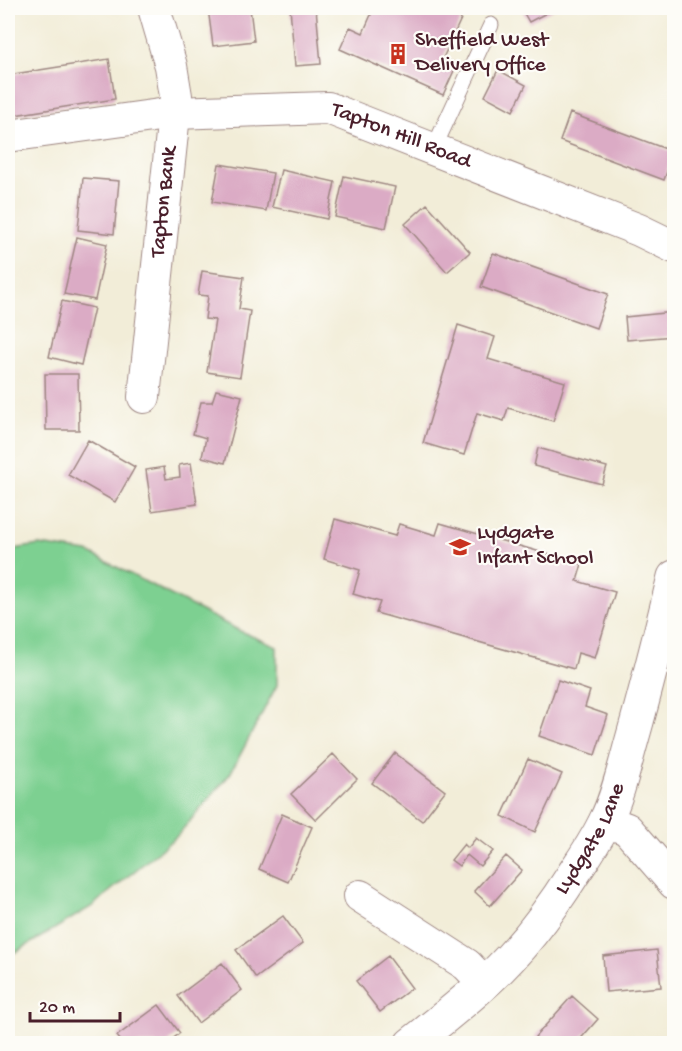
<svg xmlns="http://www.w3.org/2000/svg" width="682" height="1051" font-family="'Gochi Hand',sans-serif">
	<rect width="100%" height="100%" fill="#fdfcf7"/>
	<filter id="ink" filterUnits="userSpaceOnUse"><feTurbulence type="fractalNoise" baseFrequency=".0167" numOctaves="2"/><feDisplacementMap in="SourceGraphic" scale="12" xChannelSelector="R" yChannelSelector="G"/><feConvolveMatrix kernelMatrix="1 2 1 2 8 2 1 2 1" color-interpolation-filters="sRGB"/></filter>
	<filter id="wash" filterUnits="userSpaceOnUse"><feTurbulence type="fractalNoise" baseFrequency=".008" numOctaves="4" result="noise"/><feDisplacementMap in="SourceGraphic" scale="24" xChannelSelector="R" yChannelSelector="G"/><feGaussianBlur stdDeviation="1.35" result="paint"/><feColorMatrix in="noise" values="0 0 0 0 0 0 0 0 0 0 0 0 0 0 0 0 0 1.4 0 .05"/><feComposite in="paint" operator="in"/></filter>
	<g filter="url(#wash)">
		<rect width="100%" height="100%" fill="#f2edd8"/>
		<!-- grass -->
		<path fill="#7dd091" stroke="#64785e" stroke-width="1.5" d="M39 545 88 552 240 631 277 647V685L230 774 177 836 91 907 16 952 8 955V550Z"/>
		<g id="blocks">
			<!-- building -->
			<path fill="#dbabc5" d="M208 8H250L254 41 213 46Z
				M290 8H316L321 64 295 66Z
				M374 8H466L443 58 457 64 443 95 340 49 350 27 363 33Z
				M521 8H556L529 22Z
				M109 59 115 99 8 116V75Z
				M498 70 526 85 513 111 485 96Z
				M570 113 674 152 664 180 560 141Z
				M219 164 273 173 266 211 212 202Z
				M281 170 335 182 327 219 272 207Z
				M344 176 395 187 386 228 335 217Z
				M83 178 119 181 114 234 78 230Z
				M427 204 470 252 447 272 405 224Z
				M77 237 107 244 95 300 64 294Z
				M493 253 608 294 596 328 481 287Z
				M202 271 244 277 239 309 250 311 240 377 207 372 215 320 205 319 208 296 198 295Z
				M62 301 94 308 81 365 49 357Z
				M674 312V336L627 340 625 317Z
				M458 325 495 337 488 359 565 382 553 421 508 408 504 421 477 413 464 455 423 443Z
				M45 374H78L79 430H46Z
				M216 390 242 396 225 463 202 457 206 438 193 434 201 402H212Z
				M88 440 135 467 115 502 68 475Z
				M538 448 607 467 602 484 534 466Z
				M191 463 197 504 152 511 146 470 164 467 166 479 180 477 179 465Z
				M335 519 395 536 399 524 436 535 440 523 582 564 577 581 615 592 595 658 578 653 574 669 376 613 380 602 353 594 360 570 324 559Z
				M558 680 590 691 585 707 608 715 595 755 539 736Z
				M395 753 445 791 422 821 372 783Z
				M333 754 357 779 316 820 291 794Z
				M528 759 562 774 535 832 502 816Z
				M282 814 312 827 288 882 259 869Z
				M476 838 493 851 480 866 467 855 459 866 451 860 464 844 468 848Z
				M506 856 522 870 490 906 474 891Z
				M283 916 303 943 256 978 236 950Z
				M657 950 661 987 606 992 603 956Z
				M388 956 412 988 380 1012 356 981Z
				M222 963 242 990 198 1023 178 996Z
				M572 996 598 1019 576 1044H542L535 1037Z
				M159 1005 180 1033 166 1044H123L117 1036Z"/>
		</g>
	</g>
	<g filter="url(#ink)">
		<use href="#blocks" fill-opacity="0" stroke="#9e8682" stroke-width="1.5"/>
		<g fill="none" stroke-linecap="round" stroke-linejoin="round">
			<defs>
				<path id="lane" d="M433 150 491 25"/>
				<g id="street">
					<path id="s1" d="M8 136 174 113 328 108 639 230 674 247"/>
					<path id="s2" d="M144 397 176 96 171 66 154 8"/>
					<path d="M605 821 627 829 674 883"/>
					<path d="M360 896 467 965 484 983"/>
				</g>
				<g id="secondary">
					<path id="s3" d="M411 1044C438 1023 464 1002 489 979 522 949 550 911 574 873 585 857 596 840 605 822 618 796 625 764 633 736 648 683 661 630 674 577"/>
				</g>
			</defs>
			<!-- lane casing -->
			<use href="#lane" stroke="#9e8682" stroke-width="17"/>
			<!-- street casing -->
			<use href="#street" stroke="#9e8682" stroke-width="34"/>
			<!-- secondary casing -->
			<use href="#secondary" stroke="#9e8682" stroke-width="35"/>
			<!-- lane -->
			<use href="#lane" stroke="#fff" stroke-width="15"/>
			<!-- street -->
			<use href="#street" stroke="#fff" stroke-width="32"/>
			<!-- secondary -->
			<use href="#secondary" stroke="#fff" stroke-width="33"/>
		</g>
	</g>
	<!-- icons -->
	<defs>
		<symbol id="building-bare" viewBox="-9 -9 18 18"><path d="M-4-6H4V6H1V3H-1V6H-4ZM-2.5-4.3h1.7v1.8h-1.7ZM.8-4.3h1.7v1.8H.8ZM-2.5-1h1.7V.8h-1.7ZM.8-1h1.7V.8H.8Z" fill="#c8321e" stroke="#fdfcf7" stroke-width="2.5" paint-order="stroke"/></symbol>
		<symbol id="school-bare" viewBox="-9 -9 18 18"><path d="M0-5L7-2L0 1L-7-2ZM-4 1L0 2.5L4 1V4Q0 6-4 4Z" fill="#c8321e" stroke="#fdfcf7" stroke-width="2.5" paint-order="stroke"/></symbol>
	</defs>
	<g fill-rule="evenodd">
		<use href="#building-bare" x="383" y="39" width="30" height="30"/>
		<use href="#school-bare" x="445" y="532" width="30" height="30"/>
	</g>
	<g text-anchor="middle" dominant-baseline="central" stroke-width="4.5" stroke-linejoin="round" paint-order="stroke">
		<!-- poi labels -->
		<g font-size="22" fill="#4a1f2b" stroke="#fdfcf7" text-anchor="start">
			<text x="415" y="41">Sheffield West<tspan x="415" dy="25">Delivery Office</tspan></text>
			<text x="477" y="534">Lydgate<tspan x="477" dy="25">Infant School</tspan></text>
		</g>
		<!-- street labels -->
		<g font-size="22" fill="#4a1f2b" stroke="#fdfcf7">
			<text stroke="none"><textPath href="#s1" startOffset="400">Tapton Hill Road</textPath></text>
			<text stroke="none"><textPath href="#s2" startOffset="196">Tapton Bank</textPath></text>
			<text stroke="none"><textPath href="#s3" startOffset="276">Lydgate Lane</textPath></text>
		</g>
	</g>
	<!-- margin -->
	<rect width="682" height="1051" fill="none" stroke="#fdfcf7" stroke-width="30"/>
	<!-- scale -->
	<path d="M30 1012v9h90v-9" fill="none" stroke="#4a1f2b" stroke-width="3"/>
	<text x="39" y="1012" font-size="18" fill="#4a1f2b" stroke="#fdfcf7" stroke-width="4.5" paint-order="stroke">20 m</text>
</svg>
